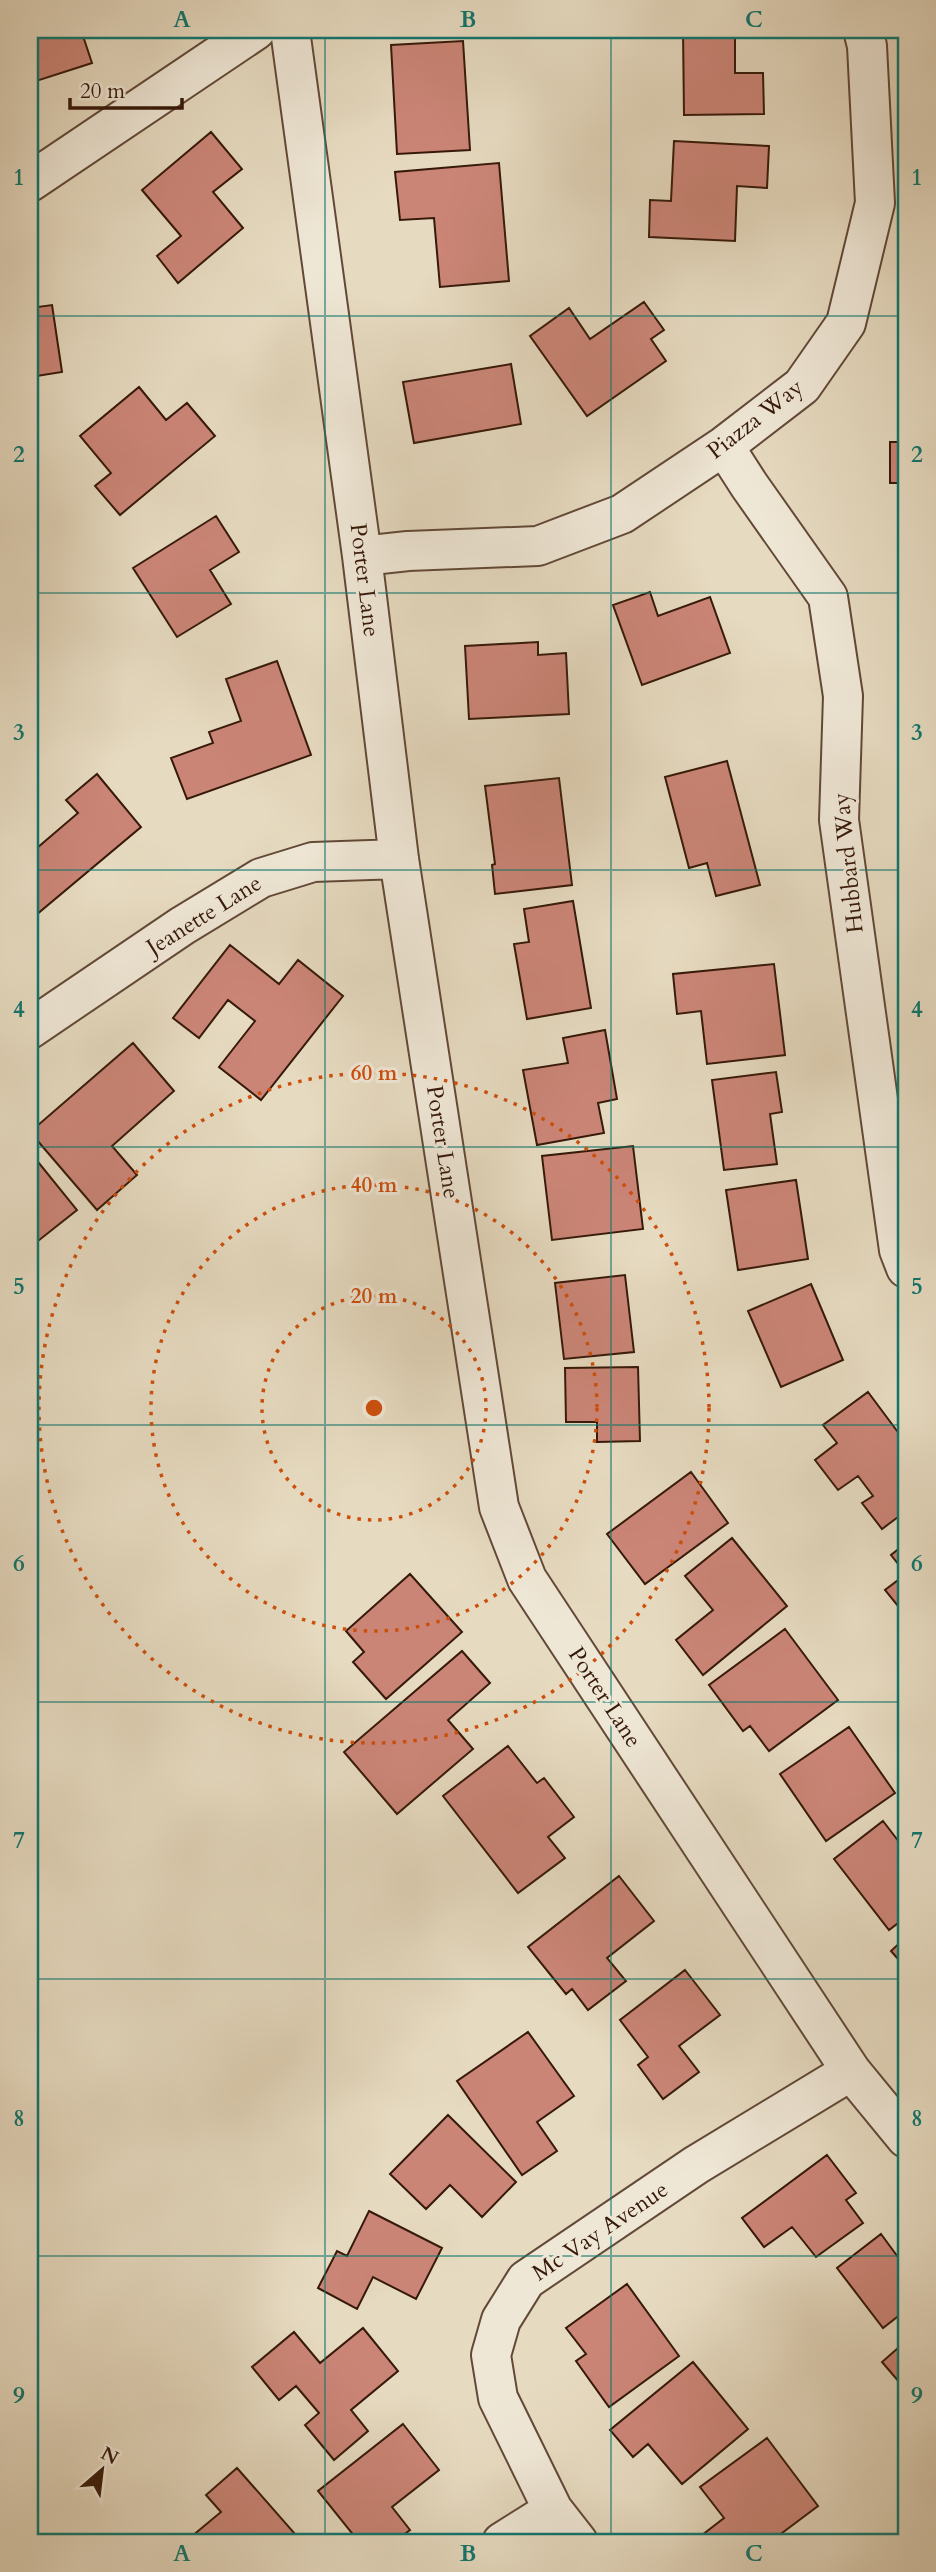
<svg xmlns="http://www.w3.org/2000/svg" width="936" height="2572" font-family="Cardo,serif">
	<rect width="100%" height="100%" fill="#e6dac0"/>
	<filter id="stains"><feTurbulence type="fractalNoise" baseFrequency=".00286" numOctaves="4"/><feColorMatrix values="0 0 0 0 .2 0 0 0 0 .09 0 0 0 0 .02 0 0 0 .5 -.17"/></filter>
	<radialGradient id="worn" r=".72"><stop offset=".6" stop-color="#630" stop-opacity="0"/><stop offset="1" stop-color="#630" stop-opacity=".3"/></radialGradient>
	<!-- building -->
	<path fill="#cb8577" stroke="#361909" stroke-width="2" d="M30 30H81L92 63 30 83Z
		M683 30H735V73H763L764 114 684 115Z
		M463 41 470 150 397 154 391 45Z
		M211 132 242 169 213 192 243 228 178 283 157 256 181 236 142 190Z
		M674 141 769 146 767 188 737 186 735 241 649 237 650 200 671 201Z
		M499 163 509 281 440 287 434 218 400 220 395 172Z
		M644 302 664 330 651 339 666 361 587 416 530 336 569 308 590 339Z
		M52 305 62 372 30 377V308Z
		M511 364 521 424 414 443 403 382Z
		M139 387 166 420 187 403 215 436 120 515 95 486 111 473 80 436Z
		M890 442H906V483H890Z
		M216 516 239 552 210 570 231 604 177 637 133 568Z
		M650 592 658 616 710 597 730 653 642 685 613 605Z
		M538 642V655L566 653 569 714 469 719 465 646Z
		M277 661 311 755 187 799 171 758 213 743 209 732 241 721 226 679Z
		M727 761 760 885 716 896 707 863 689 868 665 777Z
		M97 774 141 827 30 920V854L78 813 66 800Z
		M559 778 572 885 495 894 492 865 495 864 485 786Z
		M573 901 591 1008 527 1019 514 944 529 942 524 909Z
		M230 945 279 984 298 960 343 996 261 1100 219 1067 255 1021 228 1000 199 1038 173 1018Z
		M774 964 785 1055 707 1064 701 1011 677 1014 673 974Z
		M605 1030 617 1099 598 1103 604 1133 537 1145 523 1070 568 1063 563 1038Z
		M133 1043 174 1091 112 1146 137 1175 97 1210 30 1132Z
		M776 1072 782 1112 770 1114 777 1164 724 1170 712 1080Z
		M633 1146 643 1229 552 1240 542 1156Z
		M30 1152 77 1210 38 1241 30 1232Z
		M796 1180 808 1259 738 1270 726 1190Z
		M625 1275 634 1352 564 1359 555 1283Z
		M811 1284 843 1360 781 1387 748 1311Z
		M638 1367 640 1441 597 1442V1422H566L565 1368Z
		M868 1392 906 1443V1511L882 1529 862 1503 873 1496 858 1476 838 1490 815 1460 837 1443 823 1425Z
		M691 1472 728 1523 645 1584 607 1534Z
		M732 1538 787 1606 703 1675 676 1640 713 1610 685 1576Z
		M906 1543V1616L885 1590 906 1574 891 1555Z
		M410 1574 462 1632 386 1699 353 1662 364 1652 346 1631Z
		M785 1629 838 1700 769 1751 750 1726 743 1731 709 1685Z
		M462 1651 490 1683 448 1720 473 1749 397 1814 344 1752Z
		M849 1727 895 1793 826 1841 780 1774Z
		M508 1746 537 1783 544 1778 574 1817 548 1837 565 1858 518 1893 443 1796Z
		M883 1821 906 1851V1917L889 1930 834 1859Z
		M619 1876 654 1921 607 1958 626 1981 588 2010 572 1989 566 1994 528 1947Z
		M906 1937V1968L891 1951Z
		M685 1970 720 2015 679 2046 699 2072 663 2099 638 2065 648 2057 620 2020Z
		M528 2032 574 2096 537 2122 557 2151 522 2175 457 2081Z
		M448 2115 516 2182 482 2217 450 2185 426 2209 390 2174Z
		M827 2155 856 2193 846 2200 863 2223 816 2257 792 2227 764 2247 742 2218Z
		M369 2211 442 2248 416 2299 373 2277 357 2309 318 2288 337 2251 347 2256Z
		M881 2234 906 2268V2276L900 2280 906 2288V2310L883 2328 837 2268Z
		M627 2284 679 2356 609 2407 576 2361 586 2354 566 2328Z
		M363 2328 398 2371 351 2410 368 2431 334 2460 305 2425 319 2413 296 2386 279 2400 252 2367 294 2332 320 2363Z
		M906 2341V2390L882 2362Z
		M693 2362 748 2429 682 2484 648 2444 633 2457 610 2430Z
		M403 2424 439 2470 392 2507 410 2530 394 2542H359L318 2491Z
		M767 2438 818 2506 770 2542H693L724 2518 700 2487Z
		M237 2468 302 2542H195L191 2537 221 2512 206 2495Z"/>
	<g fill="none" stroke-linecap="round" stroke-linejoin="round">
		<defs>
			<path id="street" d="M290 30 362 556 399 859 499 1507 527 1579 851 2071 906 2138
				M30 182 256 30
				M724 446 749 485 828 597 843 696 839 820 899 1250 906 1268
				M362 556 408 551 538 546 622 514 724 446 802 386 846 323 875 203 867 46 863 30
				M30 1029 182 926 261 878 313 862 399 859
				M502 2542 553 2510
				M578 2542 553 2510 498 2398 491 2355 501 2320 526 2280 696 2165 851 2071"/>
		</defs>
		<!-- street casing -->
		<use href="#street" stroke="#624937" stroke-width="42"/>
		<!-- street -->
		<use href="#street" stroke="#efe7d6" stroke-width="38"/>
	</g>
	<!-- grid -->
	<path fill="none" stroke="#0f766e" stroke-width="2" stroke-opacity="0.55" d="M325 30V2542M611 30V2542M30 316H906M30 593H906M30 870H906M30 1147H906M30 1425H906M30 1702H906M30 1979H906M30 2256H906"/>
	<!-- distance rings -->
	<g fill="none" stroke="#cd4f0c" stroke-width="3.5" stroke-dasharray="3.5 7">
		<circle cx="374" cy="1408" r="112"/>
		<circle cx="374" cy="1408" r="223"/>
		<circle cx="374" cy="1408" r="335"/>
	</g>
	<g text-anchor="middle" dominant-baseline="central" stroke-width="6" stroke-linejoin="round" paint-order="stroke">
		<!-- street labels -->
		<g font-size="23" fill="#361909" stroke="#efe7d6">
			<text transform="translate(755 419) rotate(-38)">Piazza Way</text>
			<text transform="translate(365 580) rotate(83)">Porter Lane</text>
			<text transform="translate(848 863) rotate(-96)">Hubbard Way</text>
			<text transform="translate(204 915) rotate(-32)">Jeanette Lane</text>
			<text transform="translate(443 1142) rotate(81)">Porter Lane</text>
			<text transform="translate(605 1697) rotate(57)">Porter Lane</text>
			<text transform="translate(600 2231) rotate(-34)">Mc Vay Avenue</text>
		</g>
	</g>
	<circle cx="374" cy="1408" r="10" fill="#cd4f0c" stroke="#efe7d6" stroke-width="3.5"/>
	<g font-size="21" text-anchor="middle" font-weight="bold" fill="#cd4f0c" stroke="#efe7d6" stroke-width="6" stroke-linejoin="round" paint-order="stroke">
		<text x="374" y="1080">60 m</text>
		<text x="374" y="1192">40 m</text>
		<text x="374" y="1303">20 m</text>
	</g>
	<!-- margin -->
	<rect width="936" height="2572" fill="none" stroke="#e6dac0" stroke-width="77"/>
	<!-- north arrow -->
	<g transform="translate(102 2470) rotate(28)" stroke="#efe7d6" stroke-width="5" paint-order="stroke">
	<path d="M0-5L12 26L0 18L-12 26Z" fill="#361909"/>
	<text y="-10" font-size="19" font-weight="bold" text-anchor="middle" fill="#361909">N</text>
	</g>
	<!-- scale -->
	<path d="M70 98v10h112v-10" fill="none" stroke="#361909" stroke-width="3.5"/>
	<text x="80" y="98" font-size="21" fill="#361909" stroke="#efe7d6" stroke-width="5" paint-order="stroke">20 m</text>
	<rect x="38" y="38" width="860" height="2496" fill="none" stroke="#0f766e" stroke-width="2.5"/>
	<g font-size="23" text-anchor="middle" font-weight="bold" fill="#0f766e">
		<text x="182" y="27">A</text>
		<text x="468" y="27">B</text>
		<text x="754" y="27">C</text>
		<text x="19" y="185">1</text>
		<text x="917" y="185">1</text>
		<text x="19" y="462">2</text>
		<text x="917" y="462">2</text>
		<text x="19" y="740">3</text>
		<text x="917" y="740">3</text>
		<text x="19" y="1017">4</text>
		<text x="917" y="1017">4</text>
		<text x="19" y="1294">5</text>
		<text x="917" y="1294">5</text>
		<text x="19" y="1571">6</text>
		<text x="917" y="1571">6</text>
		<text x="19" y="1848">7</text>
		<text x="917" y="1848">7</text>
		<text x="19" y="2126">8</text>
		<text x="917" y="2126">8</text>
		<text x="19" y="2403">9</text>
		<text x="917" y="2403">9</text>
		<text x="182" y="2561">A</text>
		<text x="468" y="2561">B</text>
		<text x="754" y="2561">C</text>
	</g>
	<rect width="100%" height="100%" filter="url(#stains)"/>
	<rect width="100%" height="100%" fill="url(#worn)"/>
</svg>
